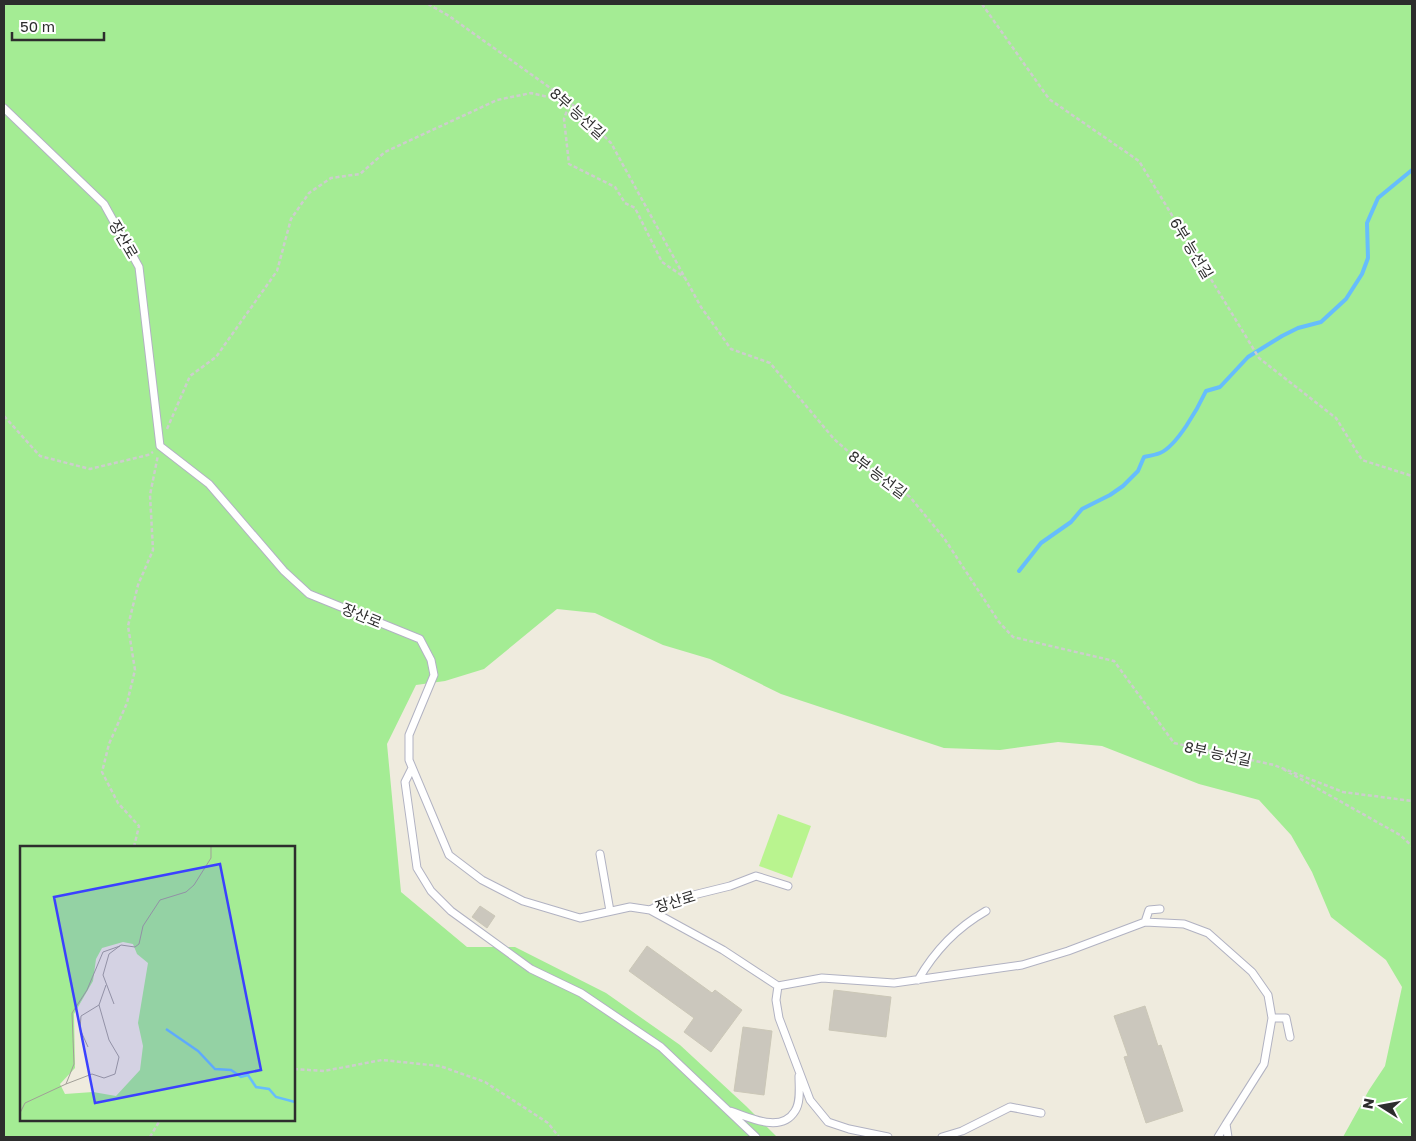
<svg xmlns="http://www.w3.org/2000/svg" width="1416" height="1141" font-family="'Golos Text','Noto Sans KR',sans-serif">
	<rect width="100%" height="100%" fill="#efebde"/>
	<!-- green -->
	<path fill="#a4ec94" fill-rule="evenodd" d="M4 4H1412V1137H1343L1369 1090 1385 1066 1402 987 1386 960 1331 917 1312 872 1291 835 1259 800 1199 784 1102 746 1058 742 1000 750 944 748 781 694 710 659 663 645 595 613 557 609 484 669 445 681 416 685 387 744 401 892 467 947H515L606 993 680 1045 746 1106 777 1137H4ZM21 847H294V1120H21Z"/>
	<!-- pitch -->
	<path fill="#b9f48f" d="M778 814 811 826 792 878 759 866Z"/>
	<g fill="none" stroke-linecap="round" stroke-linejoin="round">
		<!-- stream -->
		<path stroke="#66bdfc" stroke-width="4" d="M1019 571 1041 543 1071 522 1082 509 1110 495 1123 486 1138 471 1144 457C1149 456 1155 455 1160 453 1177 446 1198 408 1206 391L1220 387 1248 357 1282 336 1298 328 1321 322 1346 299 1362 274 1368 258 1367 223 1378 198 1412 170"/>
	</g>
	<!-- building -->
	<path fill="#cbc7bd" stroke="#cbc7b7" d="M480 906 495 916 487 928 472 917Z
		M647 946 712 993 715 990 742 1010 711 1052 684 1032 694 1018 629 971Z
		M834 990 891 997 886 1037 829 1030Z
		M1145 1006 1158 1046 1161 1045 1183 1111 1146 1123 1124 1057 1128 1056 1114 1016Z
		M743 1027 772 1031 764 1095 734 1091Z"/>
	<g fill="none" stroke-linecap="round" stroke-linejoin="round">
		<defs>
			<path id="lane" d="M4 108 104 204 139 267 160 446 209 484 284 571 309 594 420 639 431 660 434 675 409 735V760L449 855 482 880 523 901 580 918 630 907 650 910 665 902 730 886 756 876 788 886
				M412 768 405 782 417 868 431 891 451 911 531 969 581 993 661 1047 756 1137
				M600 854 610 911
				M650 910 723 950 778 986 822 978 894 983 1022 965 1068 951 1145 922 1184 924 1208 933 1252 972 1268 995 1272 1018 1264 1064 1226 1124 1228 1137
				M1145 922 1149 910 1160 909
				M918 980C934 952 958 927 986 911
				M778 986 776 1000 779 1018 810 1100 828 1122 849 1129 888 1137
				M1272 1018H1286L1290 1037
				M730 1111C749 1117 781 1134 795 1111 801 1102 799 1087 799 1076
				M942 1137 962 1131 1010 1107 1041 1113
				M1218 1137 1226 1124"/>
		</defs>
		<!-- lane casing -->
		<use href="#lane" stroke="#b1b2c2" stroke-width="9"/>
		<!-- path -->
		<path stroke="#cdcdcd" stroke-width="2.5" stroke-dasharray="4 2.5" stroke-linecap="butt" d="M428 4 449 16 570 102 611 143 701 307 731 349 770 363 834 439 867 468 910 497 944 538 999 622 1013 637 1114 661 1174 743 1274 765 1343 792 1412 801
			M982 4 1049 99 1139 161 1259 358 1336 418 1362 460 1412 476
			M4 416 40 456 90 469 148 455 153 452
			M167 429 190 376 216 357 277 271 291 219 309 193 331 178 360 174 385 152 497 100 531 93 570 102 564 119 569 164 615 187 625 203 635 208 662 262 684 277
			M1283 769 1400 835 1412 846
			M134 847 139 826 118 803 102 772 109 744 127 703 135 670 128 626 138 585 153 550 150 495 158 455
			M294 1069 324 1071 382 1060 440 1066 485 1082 548 1123 559 1137
			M150 1137 160 1120"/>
		<!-- lane -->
		<use href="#lane" stroke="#fff" stroke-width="7"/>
	</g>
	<g text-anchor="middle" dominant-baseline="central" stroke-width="4.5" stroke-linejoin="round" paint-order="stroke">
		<!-- street labels -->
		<g font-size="15" fill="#2d2d2d" stroke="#fff">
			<text transform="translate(578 113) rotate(42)">8부 능선길</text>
			<text transform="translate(124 239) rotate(60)">장산로</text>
			<text transform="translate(1192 248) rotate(59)">6부 능선길</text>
			<text transform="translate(878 474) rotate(37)">8부 능선길</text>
			<text transform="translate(362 615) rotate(22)">장산로</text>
			<text transform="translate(1218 753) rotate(12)">8부 능선길</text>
			<text transform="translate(675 901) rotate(-17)">장산로</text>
		</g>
	</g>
	<!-- overview -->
	<g transform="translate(20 846)">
		<rect width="275" height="275" fill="#efebde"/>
		<path d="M0 0H275V275H0ZM103 96 113 98 117 108 128 117 118 177 123 200 120 224 96 250 73 246 45 248 40 238 55 222 54 168 73 135 76 113 82 102Z" fill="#a4ec94" fill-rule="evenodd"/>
		<path fill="none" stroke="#66bdfc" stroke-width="2.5" d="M146 183 178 205 195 223 211 224 221 231 228 229 236 241 249 243 256 251 275 256"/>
		<path fill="none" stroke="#a19f97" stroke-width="1" d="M94 158 83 129 89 108 101 99 115 101 119 98 123 80 140 54 166 46 174 39 191 12V0M68 201 60 183 61 170 79 159M46 238 54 218 52 167 67 144 83 106 100 100M0 267 5 257 46 238 72 228 84 232 95 228 99 211 89 194 79 159 86 139"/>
		<path fill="#3b41ff" fill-opacity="0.15" stroke="#3b41ff" stroke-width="2.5" d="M200 18 241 224 75 257 34 51Z"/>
		<rect width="275" height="275" fill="none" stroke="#2d2d2d" stroke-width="2.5"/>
	</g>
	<!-- border -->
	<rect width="1416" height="1141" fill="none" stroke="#2d2d2d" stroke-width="10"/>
	<!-- north arrow -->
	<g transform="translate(1381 1106) rotate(281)" stroke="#ffffff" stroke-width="4" paint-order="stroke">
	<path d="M0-4L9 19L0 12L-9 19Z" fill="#2d2d2d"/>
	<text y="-8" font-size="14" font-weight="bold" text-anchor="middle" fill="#2d2d2d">N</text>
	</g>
	<!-- scale -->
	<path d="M12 32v8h92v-8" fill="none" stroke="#2d2d2d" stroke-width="2.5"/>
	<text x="20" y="32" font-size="15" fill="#2d2d2d" stroke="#ffffff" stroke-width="4" paint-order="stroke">50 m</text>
</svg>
